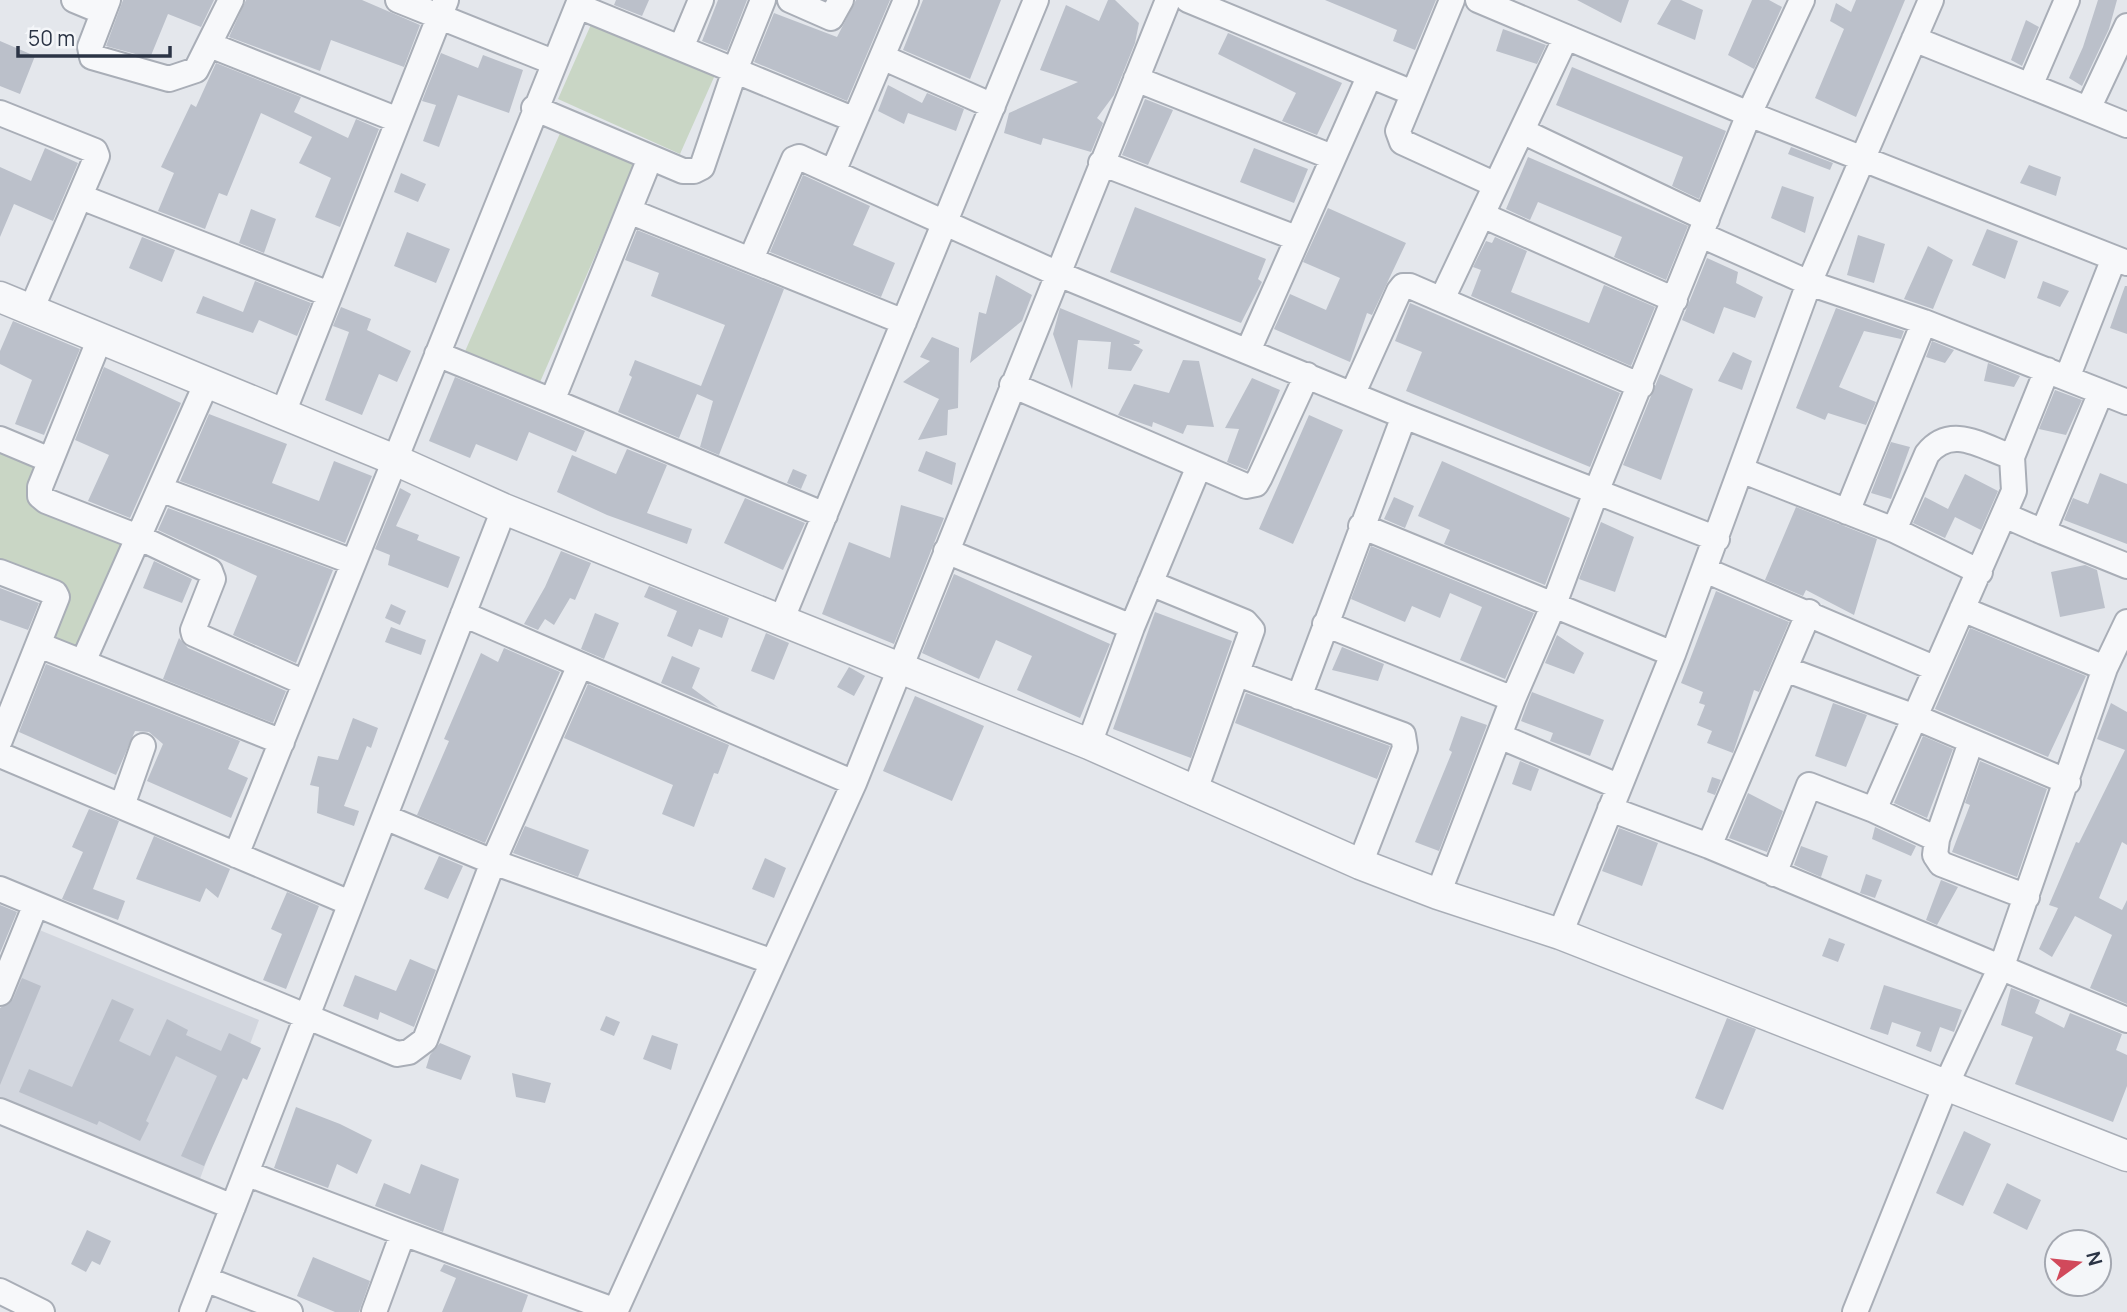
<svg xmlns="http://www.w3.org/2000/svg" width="2127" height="1312" font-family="Manrope,sans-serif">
	<rect width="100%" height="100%" fill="#e4e7ec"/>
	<!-- built -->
	<path fill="#d2d6de" d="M37 929 259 1020 198 1184 0 1098V1015Z"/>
	<!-- green -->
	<path fill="#c9d6c5" d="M593 20 715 75 680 154 558 99Z
		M561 131 635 164 537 389 463 356Z
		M0 442 46 461 37 486 134 539 82 658 51 644 63 594 0 569Z"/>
	<!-- building -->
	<path fill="#bbc0ca" d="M123 0H214L201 27 168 14 150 58 106 46Z
		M246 0H362L420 25 404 67 331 40 320 71 229 37Z
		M616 0H649L642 16 614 5Z
		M718 0H747L727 51 702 41Z
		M856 0H890L847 101 754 62 774 13 837 37Z
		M923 0H1001L970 79 903 50Z
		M1108 0H1115L1139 23 1135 43 1114 95 1097 118 1103 123 1091 152 1043 138 1041 145 1004 133 1009 113 1078 82 1040 70 1066 5 1099 21Z
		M1325 0H1436L1415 50 1393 41 1397 30Z
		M1577 0H1629L1621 23Z
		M1671 0H1681L1703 10 1695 40 1657 24Z
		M1752 0H1769L1782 7 1754 69 1728 55Z
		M1856 0H1905L1856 117 1815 98 1844 29 1830 21 1836 3 1851 12Z
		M2098 0H2117L2109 29 2082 86 2069 78 2083 47Z
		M2026 20 2039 27 2022 66 2011 60Z
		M1503 29 1546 45 1537 64 1496 51Z
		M1228 33 1342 83 1317 135 1282 121 1296 93 1218 54Z
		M0 41 35 56 20 94 0 86Z
		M441 53 478 68 483 55 523 70 509 113 458 95 439 147 423 141 436 105 422 101Z
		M216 63 301 97 294 112 348 138 356 119 379 129 340 227 315 217 331 178 299 163 312 137 261 113 227 196 219 193 205 229 158 211 174 173 161 167 191 104 196 107Z
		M1572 67 1726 131 1699 199 1672 186 1683 157 1556 105Z
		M888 85 922 103 927 93 964 109 956 131 908 113 904 124 878 111Z
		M1145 99 1173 110 1148 165 1122 155Z
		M1791 147 1833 163 1830 170 1788 154Z
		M45 148 78 163 53 221 14 204 0 237V167L31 181Z
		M1254 148 1308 169 1294 203 1240 182Z
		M1528 157 1688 226 1666 280 1614 257 1622 237 1538 202 1530 220 1506 209Z
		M2029 165 2061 177 2056 196 2020 183Z
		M401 173 426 184 418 202 394 192Z
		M803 175 870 206 853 245 895 263 881 297 770 252Z
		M1782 186 1814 197 1805 233 1771 218Z
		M1135 207 1266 259 1258 279 1262 282 1241 323 1110 272Z
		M1328 208 1406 243 1372 315 1367 313 1350 362 1274 329 1290 294 1326 310 1340 278 1303 262Z
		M251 209 276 219 264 253 239 243Z
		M1987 229 2018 241 2005 279 1972 265Z
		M637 230 784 289 719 455 700 447 713 401 697 394 679 438 618 412 632 377 629 375 635 360 701 386 725 325 651 296 659 273 625 260Z
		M407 232 450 249 436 283 394 266Z
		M1858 235 1885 244 1874 283 1847 275Z
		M142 237 175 250 162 282 129 268Z
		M1495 237 1527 251 1511 292 1589 323 1604 285 1655 307 1631 366 1471 296 1481 270 1473 267 1486 241 1492 243Z
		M1928 246 1953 260 1933 309 1904 299Z
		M1707 258 1738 272 1736 283 1763 297 1755 318 1724 307 1714 334 1682 320Z
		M996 275 1032 295 1022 321 970 363 979 312 986 314Z
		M255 281 311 303 297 336 259 320 253 333 196 313 203 296 243 312Z
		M2043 281 2069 291 2060 307 2037 298Z
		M2125 286H2127V334L2110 328Z
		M1410 303 1620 393 1590 467 1406 391 1422 352 1395 341Z
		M341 307 371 319 367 330 411 351 397 382 379 374 362 415 325 400 349 332 333 326Z
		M1060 308 1140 341 1139 344H1133L1143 350 1131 371 1108 369 1111 342 1078 340 1072 389 1053 334Z
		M1836 308 1904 331 1901 339 1864 331 1839 387 1876 402 1866 425 1828 413 1825 420 1796 408Z
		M13 321 80 349 44 435 15 424 32 380 0 364V351Z
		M932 337 959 348 958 408 948 410 947 435 918 440 939 399 903 382 930 361 920 357Z
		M1932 341 1954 350 1945 363 1926 357Z
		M1733 352 1752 361 1742 390 1718 381Z
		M1183 360 1199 361 1214 427 1187 425 1183 434 1153 422 1152 427 1118 415 1134 384 1169 393Z
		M1988 363 2020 376 2014 387 1984 381Z
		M104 367 181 403 130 518 88 501 109 455 75 440Z
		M1660 374 1693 389 1661 480 1623 465Z
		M455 377 585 431 576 452 529 432 517 461 476 444 470 458 429 441Z
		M1252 378 1280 390 1247 470 1227 462 1239 429 1225 428Z
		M2055 390 2082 400 2066 435 2039 429Z
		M209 414 287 444 272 483 319 501 334 461 372 476 345 543 180 481Z
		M1309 415 1343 430 1293 544 1259 529Z
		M1891 442 1910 447 1891 499 1871 493Z
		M627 449 667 465 647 513 692 529 687 544 607 515 557 492 572 455 616 474Z
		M926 451 956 463 952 485 918 471Z
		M1442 461 1570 518 1545 585 1444 544 1450 530 1418 516Z
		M793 469 807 475 801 489 787 483Z
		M2100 473 2127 484V544L2064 520 2073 498 2088 504Z
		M1965 474 1998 491 1981 530 1955 517 1945 538 1913 523 1925 497 1948 509Z
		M400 488 411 494 396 526 419 535 417 540 460 557 448 588 388 565 390 555 375 549Z
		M1394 497 1414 506 1405 528 1384 519Z
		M745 498 805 523 783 570 724 543Z
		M901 505 944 518 894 644 822 614 849 542 890 558Z
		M1796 507 1877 539 1854 615 1806 590 1803 596 1765 580Z
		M168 508 333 570 296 663 233 635 257 576 158 530Z
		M1601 522 1634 537 1615 592 1579 579Z
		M1371 546 1534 613 1505 679 1460 660 1482 607 1450 593 1440 618 1412 606 1405 622 1351 599Z
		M561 551 591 563 575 600 570 598 554 625 545 619 538 630 524 624 545 587Z
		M154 561 192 579 182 603 143 588Z
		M2085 565 2097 570 2105 608 2060 617 2051 572Z
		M954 574 1110 644 1080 718 1017 690 1032 656 996 640 979 679 922 653Z
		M649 586 729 618 722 638 699 629 692 647 667 636 677 611 644 597Z
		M0 588 39 603 28 630 0 620Z
		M1716 591 1789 622 1759 692 1754 690 1733 753 1707 743 1712 731 1697 725 1705 705 1699 703 1703 692 1681 683Z
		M391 604 406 611 400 625 385 618Z
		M1155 612 1232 641 1191 758 1113 729Z
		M595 613 619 623 604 659 581 649Z
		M391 627 426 640 421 655 385 642Z
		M1970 628 2086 676 2048 757 1935 709Z
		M766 633 789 643 774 680 751 671Z
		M1557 635 1584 653 1574 674 1545 663Z
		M179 638 188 648 286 691 273 723 163 679Z
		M1342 647 1384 664 1378 681 1332 670Z
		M504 648 560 672 485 843 417 815 449 741 444 739 481 653 498 662Z
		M672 656 700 668 692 688 719 708 661 683Z
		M46 664 240 741 228 769 248 778 231 818 147 781 163 744 149 732 135 731 116 775 19 732Z
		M849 667 865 676 854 696 837 687Z
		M588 684 729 745 718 774 714 773 694 827 662 814 673 785 564 738Z
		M1532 692 1604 720 1590 756 1550 741 1553 733 1521 721Z
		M1246 693 1390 746 1377 779 1235 723Z
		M915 696 984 726 952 801 883 771Z
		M1833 703 1867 715 1846 767 1815 756Z
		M2111 703 2127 712V845L2122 842 2099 898 2122 910 2127 900V1004L2090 988 2112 935 2075 916 2052 957 2039 949 2058 908 2049 905 2076 842 2079 843 2125 750 2097 739Z
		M1461 716 1487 725 1439 851 1415 842 1452 752 1449 750Z
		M353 718 378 728 371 748 367 746 344 806 359 811 354 826 317 813 319 787 310 785 318 756 338 760Z
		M1923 736 1953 749 1927 818 1894 803Z
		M1520 761 1539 769 1531 791 1512 784Z
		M1980 761 2047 789 2017 877 1952 852 1970 805 1965 803Z
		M1712 777 1721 780 1715 795 1707 792Z
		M1748 793 1783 811 1767 852 1729 838Z
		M89 809 119 821 93 889 125 901 118 920 62 899 83 852 72 847Z
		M525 826 589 850 578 877 513 853Z
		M1875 827 1916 846 1911 856 1872 839Z
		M1619 828 1658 843 1642 886 1602 871Z
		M154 836 230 869 218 898 206 888 200 902 136 879Z
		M1801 846 1828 856 1821 877 1794 865Z
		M439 856 463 866 448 899 424 889Z
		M765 858 786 868 774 898 752 889Z
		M1866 874 1882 880 1875 898 1860 893Z
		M1941 880 1958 887 1937 925 1926 920Z
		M287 892 319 906 286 989 263 980 282 934 271 929Z
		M0 905 17 912 0 953Z
		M1829 938 1845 944 1838 962 1822 956Z
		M410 959 436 970 414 1027 380 1012 378 1020 343 1006 355 975 396 991Z
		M22 978 41 986 0 1085V1008L13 999Z
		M1884 985 1962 1010 1954 1032 1940 1027 1931 1052 1916 1046 1921 1032 1892 1022 1888 1035 1870 1029Z
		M2011 988 2040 1000 2035 1013 2064 1028 2070 1013 2122 1034 2116 1050 2127 1055V1086L2113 1122 2015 1084 2033 1037 2001 1025Z
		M112 999 134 1009 119 1041 150 1056 167 1019 188 1030 186 1035 221 1051 229 1033 261 1048 247 1080 243 1078 204 1166 181 1156 217 1076 176 1056 146 1121 149 1123 140 1141 99 1121 97 1125 19 1092 29 1069 72 1087Z
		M606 1016 620 1022 614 1036 600 1030Z
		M1727 1018 1756 1029 1723 1110 1695 1098Z
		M652 1035 678 1044 671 1070 643 1059Z
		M440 1043 471 1056 461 1080 426 1068 430 1055Z
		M512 1073 551 1083 545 1103 516 1097Z
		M296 1107 340 1124 372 1140 357 1174 337 1164 328 1188 274 1168Z
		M1964 1131 1991 1144 1963 1206 1936 1193Z
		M421 1164 459 1179 443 1232 375 1206 384 1183 410 1194Z
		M2007 1183 2041 1200 2027 1230 1993 1213Z
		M87 1230 111 1241 100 1265 92 1261 86 1272 71 1264Z
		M313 1257 370 1281 359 1312H335L297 1296Z
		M444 1264 528 1295 522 1312H442L456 1278 440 1271Z"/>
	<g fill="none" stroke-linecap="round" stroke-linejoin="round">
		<defs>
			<path id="minor" d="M74 0 103 12
				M108 0 90 47 92 57 169 79 196 70 231 0
				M398 0 553 62
				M790 0 831 18 841 0
				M1188 0 1413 93
				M1452 0 1398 131 1402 142 1496 185
				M1478 0 1749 114 2127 263
				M578 6 855 120
				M1914 39 2127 125
				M210 45 398 120
				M681 48 701 0
				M882 57 993 106
				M1136 79 1332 157
				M2030 86 2067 0
				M534 108 683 171H694L702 167 735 70 763 0
				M2088 109 2127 26
				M0 113 95 151 97 156 31 310
				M1522 131 1707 219
				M1101 163 1296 238
				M833 172 906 0
				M81 197 329 294
				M629 211 904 322
				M1482 215 1675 300
				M1701 235 1809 283 1924 322 2127 402
				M751 259 794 159 799 157 1056 273 1404 416 1717 539
				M1442 299 1566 37
				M100 338 40 487V496L46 501 138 537 210 571 213 579 193 630 194 634 305 683
				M1248 351 1369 77
				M437 354 552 401 650 158
				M2067 378 2114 258
				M1012 385 1246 486 1256 484 1260 477 1307 375
				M2101 392 2043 532 2127 566
				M1353 393 1399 291 1403 286H1410L1641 386
				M552 401 825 515
				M283 413 446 0
				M0 439 50 460
				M1741 470 1894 530 1980 572
				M160 489 353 562
				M1847 512 1924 322
				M2004 515 2043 532
				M1361 526 1673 654
				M1894 530 1927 454C1951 424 1981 446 2012 457
				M946 551 1132 627
				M1705 570 1934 668
				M0 572 55 593 57 597 0 740
				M1150 583 1245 622 1252 630 1194 793
				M1962 609 2105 668
				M463 614 854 783
				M781 621 1036 0
				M1325 624 1513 699
				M39 645 282 742
				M83 662 207 382
				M1785 669 1915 717 2068 782
				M1238 674 1403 735 1405 748 1360 864
				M1299 697 1404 416
				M1499 736 1618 786
				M1971 742 1937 839 1935 855 1941 864 2027 897
				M1089 744 1132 627 1199 466
				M0 755 350 903
				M122 806 143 746
				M1610 809 1709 846 2127 1020
				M1874 810 1937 839
				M387 818 493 862 580 665
				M1709 846 1809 612
				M236 855 580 0
				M1774 874 1809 785 1874 810 2014 491 2012 457 2047 370
				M0 889 397 1054 409 1052 425 1040 493 862 773 962
				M1438 894 1513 699 1554 604 1596 492 1749 114 1802 0
				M1560 934 1673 654 1809 283 1931 0
				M0 993 36 904
				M0 1111 233 1207
				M248 1174 403 1233 374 1312
				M403 1233 616 1311
				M205 1279 290 1312
				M0 1291 42 1312
				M192 1312 504 509
				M615 1312 854 783 1168 0
				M1855 1312 1946 1085 2004 960 2105 668 2127 622"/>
			<path id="tertiary" d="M0 297 395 460 504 509 1089 744 1360 864 1438 894 1560 934 2127 1156"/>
		</defs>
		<!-- minor casing -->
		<use href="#minor" stroke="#a9aeb7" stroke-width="28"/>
		<!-- tertiary casing -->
		<use href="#tertiary" stroke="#a9aeb7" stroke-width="33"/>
		<!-- minor -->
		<use href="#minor" stroke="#f7f8fa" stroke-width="24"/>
		<!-- tertiary -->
		<use href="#tertiary" stroke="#f7f8fa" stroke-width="30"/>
	</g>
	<!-- north arrow -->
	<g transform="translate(2078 1263) rotate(75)"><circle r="33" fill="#f4f6f9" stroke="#a4a8b1" stroke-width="2"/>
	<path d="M0-5L12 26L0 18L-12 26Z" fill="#d1495b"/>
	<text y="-10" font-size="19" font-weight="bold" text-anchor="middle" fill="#2b3445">N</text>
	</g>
	<!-- scale -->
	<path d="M18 46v10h152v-10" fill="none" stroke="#2b3445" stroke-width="3.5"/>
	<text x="28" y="46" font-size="21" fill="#2b3445" stroke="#f4f6f9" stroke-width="5" paint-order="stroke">50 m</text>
</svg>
